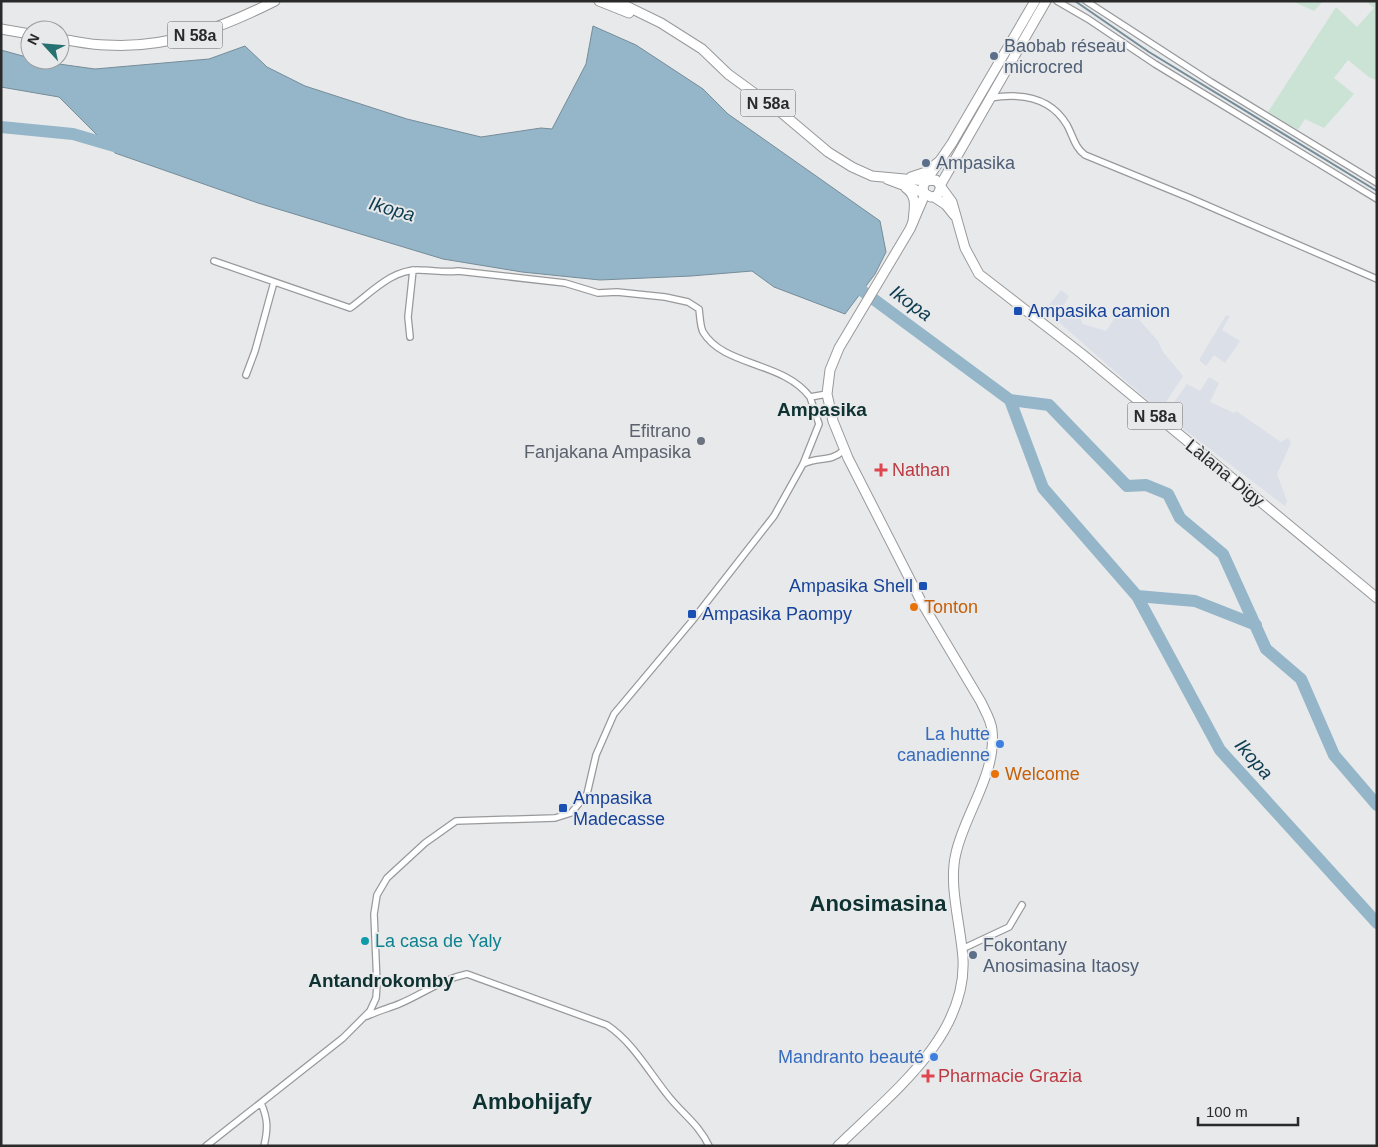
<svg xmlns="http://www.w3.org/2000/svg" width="1378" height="1147" font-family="Arial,sans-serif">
	<rect width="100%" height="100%" fill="#e8e9eb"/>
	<!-- built -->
	<path fill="#dbdfe8" d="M1061 290 1069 296 1063 306 1079 315 1083 324 1106 331 1114 319 1127 306 1158 341 1163 352 1183 376 1160 411 1045 310Z
		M1226 315 1230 316 1222 330 1240 341 1225 363 1214 355 1206 366 1199 360Z
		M1209 377 1219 383 1210 402 1234 413 1236 411 1281 442 1288 438 1291 443 1277 474 1287 501 1285 506 1165 415 1187 384 1200 391Z"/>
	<!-- green -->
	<path fill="#cae3d5" d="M1292 1H1323L1314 11Z
		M1366 1H1377V80L1370 78 1348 60 1334 78 1354 94 1324 128 1305 119 1298 130 1268 112 1336 7 1357 27 1374 8Z"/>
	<!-- water -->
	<path fill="#95b6c8" stroke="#758c99" d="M593 26 636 45 703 89 728 114 880 221 886 252 875 274 845 314 774 287 752 271 691 276 600 280 522 272 443 259 258 203 115 153 59 97 1 87V50L30 58V60L95 69 209 59 245 46 267 67 305 86 407 119 481 137 541 128 552 129 586 64Z"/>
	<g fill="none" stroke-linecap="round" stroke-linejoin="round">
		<!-- stream -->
		<path stroke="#758c99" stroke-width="2" d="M1075 1 1149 52 1377 191"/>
		<!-- river -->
		<path stroke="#95b6c8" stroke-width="12" d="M1 127 73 134 121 148
			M849 281 1010 400 1049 405 1127 486 1146 485 1168 494 1180 518 1223 554 1266 649 1301 679 1334 755 1377 805
			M1010 400 1043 488 1137 596 1220 750 1377 923
			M1137 596 1195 601 1256 625"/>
		<defs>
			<path id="street" d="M1057 1 1088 19 1155 64 1377 199
				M1086 1 1211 82 1377 183
				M990 98C1020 93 1050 96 1067 125 1073 136 1075 148 1085 155L1190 198 1377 279
				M214 261 350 308C371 293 392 269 419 270 433 270 444 273 458 271L565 283 598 293 617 292 665 297 688 302 699 309C700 316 700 326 703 332 724 367 783 361 810 397L827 394
				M410 337 408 317 413 270
				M246 375 255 351 274 282
				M803 464C819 456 830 463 844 450
				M962 949 1009 927 1022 905
				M367 1016C378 1011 389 1008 399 1004 423 994 442 979 467 974L607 1025C634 1043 650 1074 670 1098 684 1115 700 1126 709 1146
				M261 1103C268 1119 268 1129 264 1146
				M206 1146 343 1038 370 1011 376 998 377 984 374 914 377 895 387 878 425 843 456 821 555 818 571 813 587 794 596 755 614 714 692 621 774 516 803 464 819 424 810 397"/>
			<path id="secondary" d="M926 181 952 143 1035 1
				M941 184 1046 1
				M838 1146C888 1096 967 1038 963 959 961 926 948 885 956 853 965 813 997 773 992 730 991 720 985 711 981 702L922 603 848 458 833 421 827 394 830 370 839 348 910 229 925 194"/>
			<path id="primary" d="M599 1 629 13
				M616 1 661 23 702 49 728 74 783 114 828 152 852 167 872 176 926 181 936 180 941 187 937 196 931 197 924 193 923 187 926 181
				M1 29 30 34
				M60 39C75 41 90 45 106 45 167 49 221 28 275 1
				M911 177 926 172 942 159
				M887 179 924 193
				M941 187 952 202 965 248 979 274 1082 354 1377 598
				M906 188C918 197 914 208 913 222
				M934 197 946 205 954 215"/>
		</defs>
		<!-- street casing -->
		<use href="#street" stroke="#98999b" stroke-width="8"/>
		<!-- secondary casing -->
		<use href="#secondary" stroke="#98999b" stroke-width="11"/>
		<!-- primary casing -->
		<use href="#primary" stroke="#98999b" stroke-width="11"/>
		<!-- street -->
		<use href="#street" stroke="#fff" stroke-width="5.5"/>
		<!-- secondary -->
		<use href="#secondary" stroke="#fff" stroke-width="9"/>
		<!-- primary -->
		<use href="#primary" stroke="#fff" stroke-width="9"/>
	</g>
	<!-- markers -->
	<g fill="#5c6f8a" stroke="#e8e9eb" stroke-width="2">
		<circle cx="994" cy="56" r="5"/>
		<circle cx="926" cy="163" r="5"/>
		<circle cx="973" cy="955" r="5"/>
	</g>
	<g fill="#1a4fb4" stroke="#e8e9eb" stroke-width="2">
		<rect x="1013" y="306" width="10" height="10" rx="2.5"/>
		<rect x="918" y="581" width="10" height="10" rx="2.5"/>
		<rect x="687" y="609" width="10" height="10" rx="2.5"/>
		<rect x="558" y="803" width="10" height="10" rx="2.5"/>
	</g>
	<circle fill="#6b7280" stroke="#e8e9eb" stroke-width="2" cx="701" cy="441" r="5"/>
	<g fill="#e0444e" stroke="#e8e9eb" stroke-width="2">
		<path d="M878.5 462.5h5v5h5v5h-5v5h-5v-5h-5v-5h5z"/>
		<path d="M925.5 1068.5h5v5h5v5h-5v5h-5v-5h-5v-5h5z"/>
	</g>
	<g fill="#e8710a" stroke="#e8e9eb" stroke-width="2">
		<circle cx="914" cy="607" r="5"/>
		<circle cx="995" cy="774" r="5"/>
	</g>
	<g fill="#3f7fe0" stroke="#e8e9eb" stroke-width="2">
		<circle cx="1000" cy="744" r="5"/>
		<circle cx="934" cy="1057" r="5"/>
	</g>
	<circle fill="#0f9aa8" stroke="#e8e9eb" stroke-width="2" cx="365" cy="941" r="5"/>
	<g text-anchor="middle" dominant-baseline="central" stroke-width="4" stroke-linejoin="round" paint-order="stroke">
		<!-- shield labels -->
		<g fill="#e8e9eb" stroke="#636365" stroke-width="1">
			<rect x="167.5" y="21.5" width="55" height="27" rx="4"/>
			<rect x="740.5" y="89.5" width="55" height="27" rx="4"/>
			<rect x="1127.5" y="402.5" width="55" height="27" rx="4"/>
		</g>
		<g font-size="16" font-weight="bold" fill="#2a2a2b">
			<text x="195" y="35">N 58a</text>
			<text x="768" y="103">N 58a</text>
			<text x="1155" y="416">N 58a</text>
		</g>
		<!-- service labels -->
		<g font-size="18" fill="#4e5e75" stroke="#e8e9eb" text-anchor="start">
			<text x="1004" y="46">Baobab réseau<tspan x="1004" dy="21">microcred</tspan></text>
			<text x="936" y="163">Ampasika</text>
			<text x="983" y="945">Fokontany<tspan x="983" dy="21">Anosimasina Itaosy</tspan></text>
		</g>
		<!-- transit labels -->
		<g font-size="18" fill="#164399" stroke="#e8e9eb" text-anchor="start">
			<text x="1028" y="311">Ampasika camion</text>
			<text x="913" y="586" text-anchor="end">Ampasika Shell</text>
			<text x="702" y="614">Ampasika Paompy</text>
			<text x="573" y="798">Ampasika<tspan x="573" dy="21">Madecasse</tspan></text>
		</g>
		<!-- worship labels -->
		<g font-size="18" fill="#5b616d" stroke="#e8e9eb" text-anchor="end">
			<text x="691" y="431">Efitrano<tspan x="691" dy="21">Fanjakana Ampasika</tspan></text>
		</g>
		<!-- health labels -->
		<g font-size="18" fill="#be3a42" stroke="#e8e9eb" text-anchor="start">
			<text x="892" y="470">Nathan</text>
			<text x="938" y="1076">Pharmacie Grazia</text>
		</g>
		<!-- street labels -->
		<g font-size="18" fill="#2a2a2b" stroke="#e8e9eb">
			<text transform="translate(1225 473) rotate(39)">Làlana Digy</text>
		</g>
		<!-- food labels -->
		<g font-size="18" fill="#c56008" stroke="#e8e9eb" text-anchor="start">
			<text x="924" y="607">Tonton</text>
			<text x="1005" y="774">Welcome</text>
		</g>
		<!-- shop labels -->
		<g font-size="18" fill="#366cbe" stroke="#e8e9eb" text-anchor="end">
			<text x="990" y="734">La hutte<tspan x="990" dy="21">canadienne</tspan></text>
			<text x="924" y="1057">Mandranto beauté</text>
		</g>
		<!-- culture labels -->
		<g font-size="18" fill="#0d838f" stroke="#e8e9eb" text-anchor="start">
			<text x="375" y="941">La casa de Yaly</text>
		</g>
		<!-- water labels -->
		<g font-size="19" font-style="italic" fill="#0e3c50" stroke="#e8e9eb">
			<text transform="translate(392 209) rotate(16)">Ikopa</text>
			<text transform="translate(911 303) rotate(36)">Ikopa</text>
			<text transform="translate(1254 759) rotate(49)">Ikopa</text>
		</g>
		<!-- neighbourhood labels -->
		<g font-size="19" font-weight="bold" fill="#0e3232" stroke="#e8e9eb">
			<text x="822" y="409">Ampasika</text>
			<text x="381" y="980">Antandrokomby</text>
		</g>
		<!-- district labels -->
		<g font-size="22" font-weight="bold" fill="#0e3232" stroke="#e8e9eb">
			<text x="878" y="903">Anosimasina</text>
			<text x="532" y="1101">Ambohijafy</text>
		</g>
	</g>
	<!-- border -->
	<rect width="1378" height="1147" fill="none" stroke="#2a2a2b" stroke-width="5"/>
	<!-- north arrow -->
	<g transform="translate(45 45) rotate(296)"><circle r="24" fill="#e8e9eb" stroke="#9c9d9e"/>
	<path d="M0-4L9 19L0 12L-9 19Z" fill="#267171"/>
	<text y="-8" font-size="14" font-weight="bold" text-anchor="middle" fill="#2a2a2b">N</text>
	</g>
	<!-- scale -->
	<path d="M1198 1117v8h100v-8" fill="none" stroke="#2a2a2b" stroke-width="2.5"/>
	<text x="1206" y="1117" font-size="15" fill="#2a2a2b" stroke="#e8e9eb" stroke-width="4" paint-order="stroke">100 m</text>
</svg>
